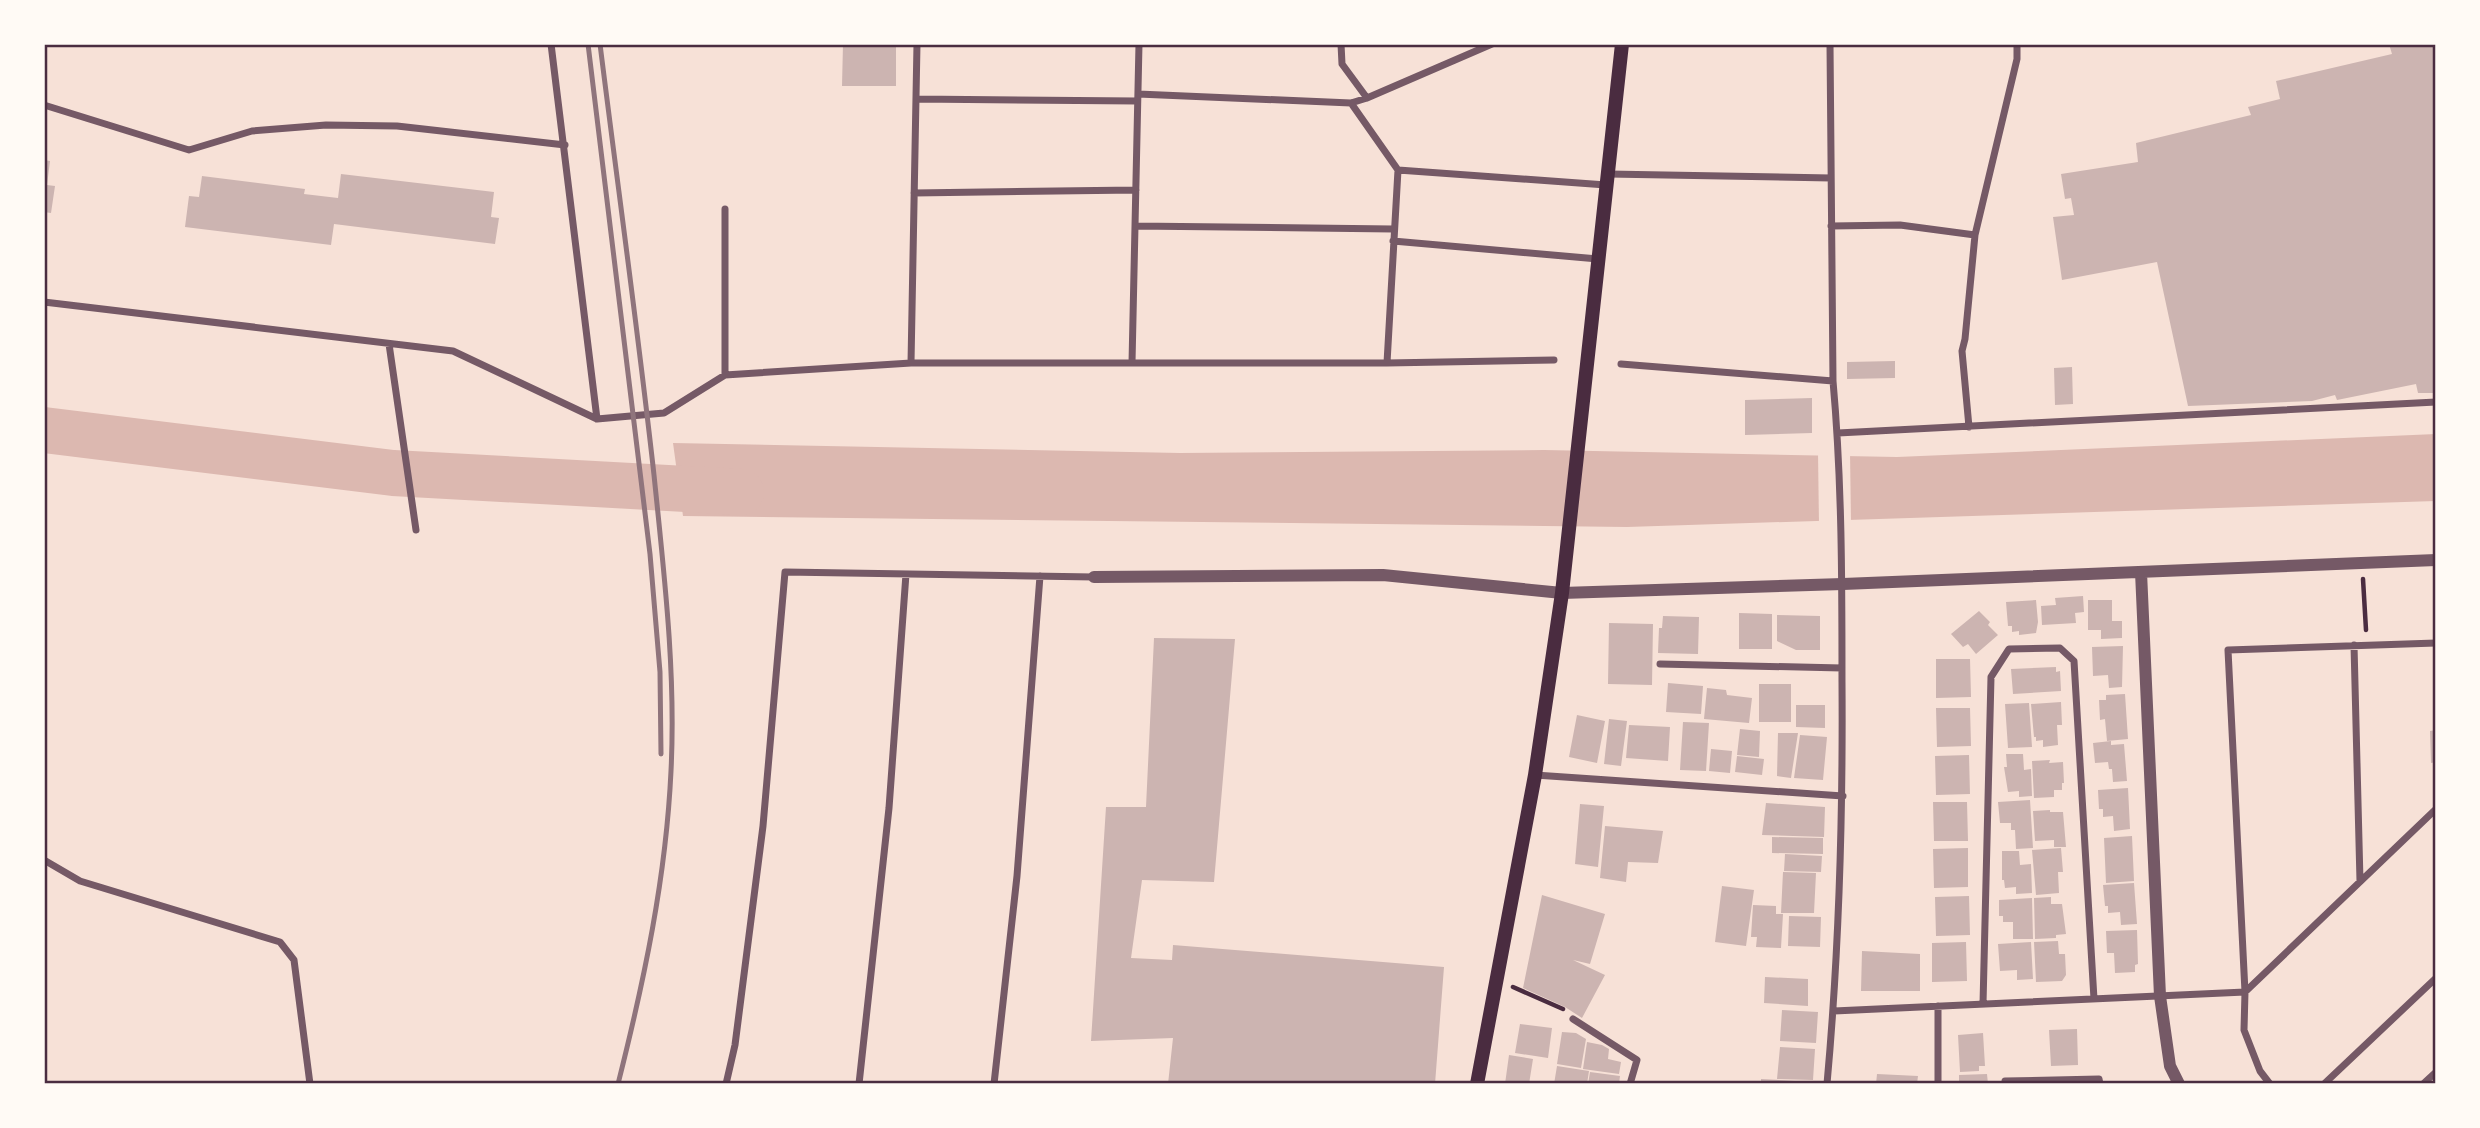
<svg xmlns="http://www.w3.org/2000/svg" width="2480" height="1128" font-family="Mulish,sans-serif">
	<rect width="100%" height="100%" fill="#f7e1d7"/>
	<!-- water -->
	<path fill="#dcb8b0" d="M2436 434V501L1627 527 683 516 673 443 1180 453 1544 450 1897 457Z"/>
	<!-- pier -->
	<path fill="#f7e1d7" d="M1818 452 1850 453 1851 523 1819 524Z"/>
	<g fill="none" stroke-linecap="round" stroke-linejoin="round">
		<!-- river -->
		<path stroke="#dcb8b0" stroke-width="46" d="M44 430 393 473 741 492"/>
	</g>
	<!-- building -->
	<path fill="#ccb4b1" d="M843 44H896V86H842Z
		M2389 44H2436V393H2418L2416 384 2337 400 2335 395 2312 401 2188 406 2157 262 2062 280 2053 217 2074 215 2071 198 2065 199 2061 174 2138 162 2136 143 2251 115 2248 107 2280 99 2276 81 2392 54Z
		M44 160 50 161 47 185 55 186 51 213 44 212Z
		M341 174 494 192 491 217 499 218 495 244 334 224 331 245 185 227 189 196 199 197 202 176 305 189 304 194 338 198Z
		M1895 361V378L1847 379V362Z
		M2072 367 2073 404 2055 405 2054 368Z
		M1812 398V433L1745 435V400Z
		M2083 596 2084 612 2075 613 2076 623 2042 625 2041 606 2056 605 2055 598Z
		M2036 600 2038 622 2036 633 2019 635V631L2012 632V626H2008L2006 602Z
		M2088 600H2112V621H2122V638L2101 639V630H2088Z
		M1979 611 1990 622 1988 625 1998 635 1976 654 1968 644 1963 647 1951 634Z
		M1739 613 1772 614V649H1739Z
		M1777 615 1820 616V650H1796L1777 641Z
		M1663 616 1699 617 1698 654 1658 653 1659 628H1662Z
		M1609 623 1653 624 1652 685 1608 684Z
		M1154 638 1235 639 1214 882 1142 880 1131 958 1172 960 1173 945 1444 967 1435 1084H1168L1173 1038 1091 1041 1106 807H1146Z
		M2123 646 2122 687 2109 688 2108 675 2093 676 2092 647Z
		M1936 659H1970L1971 697 1936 698Z
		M2056 667V672L2060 671 2061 691 2013 694 2011 669Z
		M1668 683 1703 686 1701 714 1666 712Z
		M1759 684H1791V722H1759Z
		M1707 688 1726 690 1727 695 1752 698 1749 723 1704 719Z
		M2125 694 2128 739 2107 741 2105 719 2100 720 2099 700H2106V695Z
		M2061 702 2062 725H2057L2058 745 2043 747V740L2036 741V737H2034L2031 704Z
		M2029 703 2032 747 2008 748 2005 704Z
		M1796 705H1825V728L1796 727Z
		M1936 708H1970L1971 746 1937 747Z
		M1577 715 1605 721 1597 763 1569 757Z
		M1609 719 1627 721 1621 766 1604 764Z
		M1683 722 1709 723 1706 771 1680 770Z
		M1629 725 1670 727 1668 761 1626 758Z
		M1740 729 1760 731 1759 757 1737 755Z
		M2436 730V762L2431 763 2430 731Z
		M1778 733H1798L1791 778 1777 776Z
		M1800 735 1827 737 1823 780 1794 778Z
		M2111 741V745L2124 744 2127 781 2113 782 2112 769H2109L2108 762 2095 763 2093 743Z
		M1711 749 1732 751 1730 773 1709 771Z
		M2006 754H2023L2024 770 2031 769 2032 796 2019 797V791L2008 792 2004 767H2007Z
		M1969 755 1970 794 1936 795 1935 756Z
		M1737 756 1764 759 1762 775 1735 772Z
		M2050 760 2049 763 2063 762 2064 783H2062V790H2054V797L2034 798 2032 761Z
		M2128 788 2130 829 2114 831 2113 816 2103 817V809H2099L2098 790Z
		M2030 800 2033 848 2016 849 2015 830H2011V823H2000L1998 802Z
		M1933 802H1967L1968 841H1934Z
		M1766 803 1825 807 1824 837 1762 835Z
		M1580 804 1604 806 1598 867 1575 864Z
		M2050 810V812H2063L2066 847H2054V840L2035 841 2033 811Z
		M1605 826 1663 831 1658 863 1628 862 1626 882 1600 878Z
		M2132 836 2134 881 2106 883 2104 838Z
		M1772 837 1823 838V854L1772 853Z
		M1968 848V887L1934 888 1933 849Z
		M2061 848 2063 872H2058L2059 893 2036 895 2032 850Z
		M2002 851H2019L2020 865 2031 864 2032 893 2016 894V887L2005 888 2004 880H2002Z
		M1785 854 1822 856 1821 872 1784 871Z
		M1783 872 1816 873 1814 913H1781Z
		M2134 883 2137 924 2121 925 2120 912 2108 913V906H2105L2103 885Z
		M1722 886 1754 890 1746 946 1715 942Z
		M1542 895 1605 914 1590 964 1573 960 1605 975 1582 1018 1565 1007 1523 988Z
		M1969 896 1970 935 1936 936 1935 897Z
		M2051 897V904H2062L2066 934 2056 935V938L2035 939 2034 898Z
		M2032 898 2033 939H2013V922H2003V916H1999V900Z
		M1753 905 1776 906V914H1783L1781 948 1756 947 1757 937H1751Z
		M1789 916 1821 917 1820 947 1788 946Z
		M2137 930 2138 964 2135 965V972L2115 973 2114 953H2107L2106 931Z
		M2058 941 2059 954H2065L2066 975 2062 981 2036 982 2034 942Z
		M1966 942 1967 981 1932 982V943Z
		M2031 942 2033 979 2017 980V970L2000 971 1998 944Z
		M1862 951 1920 954V991H1861Z
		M1765 977 1808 979V1006L1764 1003Z
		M1782 1010 1818 1012 1816 1043 1780 1041Z
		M1520 1024 1552 1028 1548 1058 1515 1053Z
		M2077 1029 2078 1065 2051 1066 2049 1030Z
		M1562 1032 1576 1033 1586 1039 1581 1068 1557 1064Z
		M1983 1033 1985 1066H1979V1071L1960 1072 1958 1035Z
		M1587 1042 1602 1045 1609 1049 1608 1059 1621 1062 1619 1074 1583 1069Z
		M1780 1047 1815 1049 1813 1080 1777 1079Z
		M1509 1055 1533 1059 1529 1084H1505Z
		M1557 1066 1589 1071 1587 1084H1554Z
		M1590 1072 1620 1076 1619 1084H1588Z
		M1877 1074 1918 1076 1917 1084H1876Z
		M1987 1074 1988 1084H1959V1075Z
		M1761 1079 1812 1082V1084H1761Z"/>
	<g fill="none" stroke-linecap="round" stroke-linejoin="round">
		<!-- path -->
		<path stroke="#4a2c40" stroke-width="4.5" d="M2363 579 2366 630
			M1513 987 1563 1009"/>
		<!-- minor -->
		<path stroke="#755966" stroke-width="7" d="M551 44 597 419
			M1341 44 1342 64 1367 98
			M1138 94 1351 103 1367 98 1492 44
			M916 99 1137 101
			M1351 103 1398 170 1387 363
			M44 105 189 150 252 131 326 125 397 126 565 145
			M1398 170 1606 185
			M1608 174 1831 178
			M914 193 1136 190
			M725 209V375
			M1135 226 1393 229
			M1831 226 1900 225 1975 235
			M1393 241 1598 259
			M44 302 453 351 597 419 664 413 725 375 911 363H1387L1554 360
			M389 344 416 530
			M911 363 917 44
			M1132 363 1139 44
			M1621 364 1833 381
			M1969 427 1962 351 1965 339 1975 235 2017 59V44
			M1838 433 2436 402
			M2354 645 2360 881
			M1660 664 1842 668
			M1535 775 1843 796
			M44 860 80 881 280 942 294 960 310 1084
			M1983 1004 1991 677 2009 649 2060 648 2074 661 2094 999
			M1938 1006V1084
			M1834 1011 2245 992 2436 809
			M1573 1019 1637 1060 1630 1084
			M726 1084 735 1045 763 826 785 572 1094 577
			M859 1084 889 808 906 574
			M994 1084 1017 876 1040 576
			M1827 1084C1839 951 1843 816 1842 682 1842 582 1842 481 1833 381L1830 44
			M2005 1084V1081L2099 1079 2100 1084
			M2270 1084 2260 1071 2244 1030 2245 992 2228 650 2436 643
			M2324 1084 2436 978
			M2423 1084 2436 1072"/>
		<!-- tertiary -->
		<path stroke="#755966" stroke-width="12" d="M2141 572 2160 996 2170 1066 2179 1084
			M1094 577 1383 575 1562 593 1843 584 2436 560"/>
		<!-- secondary -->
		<path stroke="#4a2c40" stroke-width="14" d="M1477 1084 1535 775 1562 593 1622 44"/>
		<!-- rail -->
		<path stroke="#8f747c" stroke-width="5" d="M588 44 650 554 660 672 661 754
			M600 44C618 188 638 331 654 475 664 573 676 672 671 771 666 878 644 981 618 1084"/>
	</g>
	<!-- border -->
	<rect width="2480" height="1128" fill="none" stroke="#fffaf5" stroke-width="91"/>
	<rect x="46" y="46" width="2388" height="1036" fill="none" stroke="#4a2c40" stroke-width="2.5"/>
</svg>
